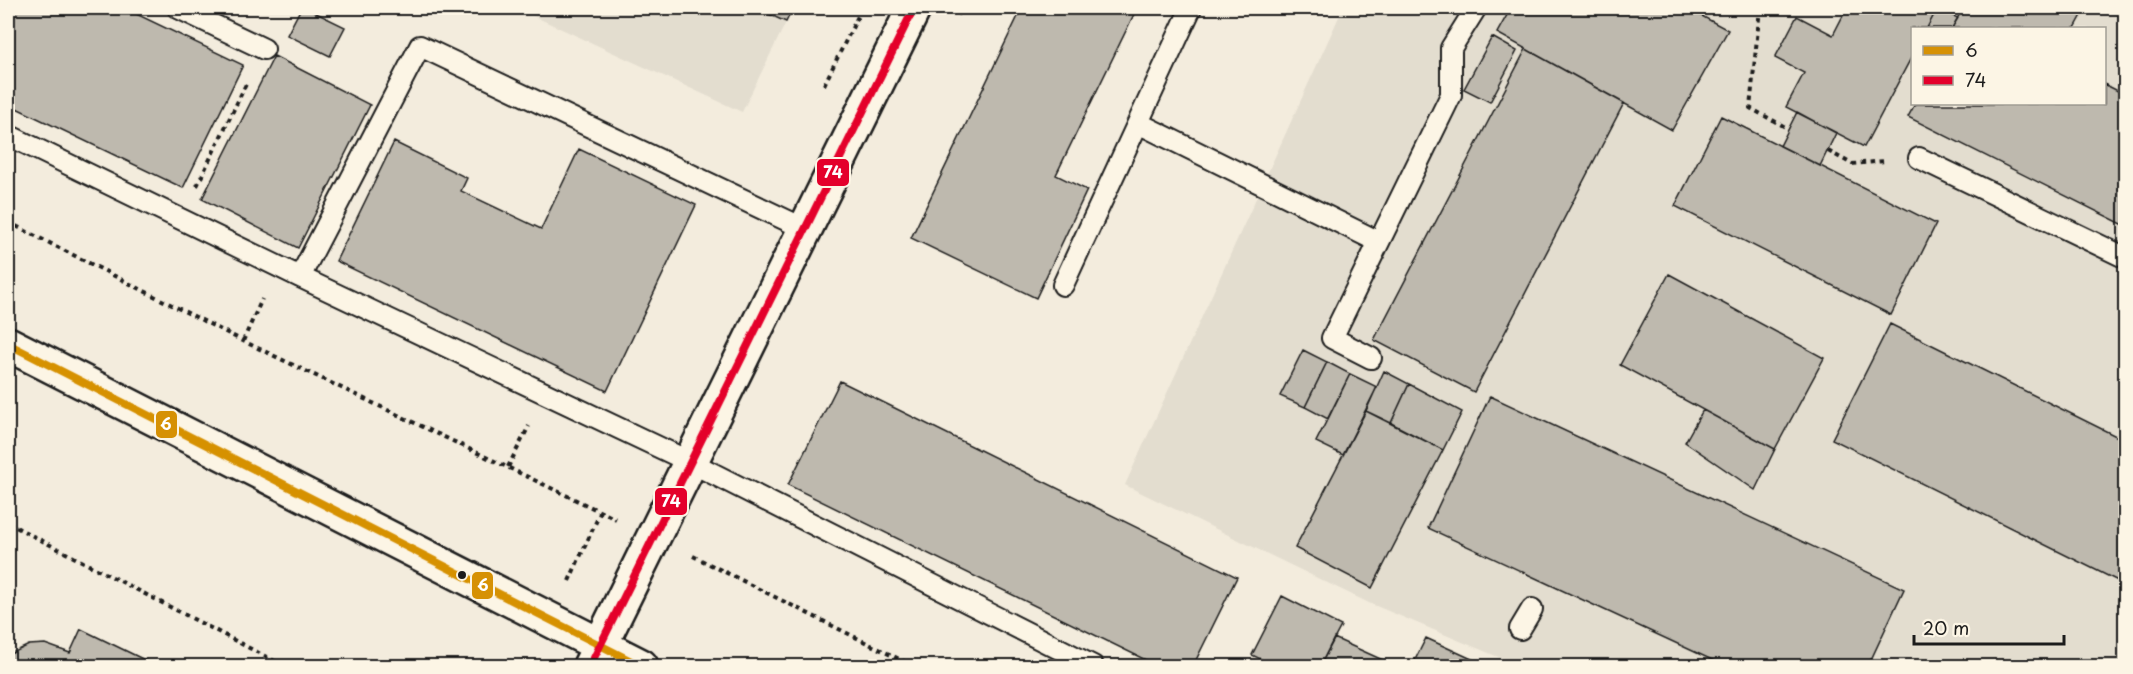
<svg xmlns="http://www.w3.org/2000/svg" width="2133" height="674" font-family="'Playpen Sans',sans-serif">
	<rect width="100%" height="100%" fill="#f3ecdd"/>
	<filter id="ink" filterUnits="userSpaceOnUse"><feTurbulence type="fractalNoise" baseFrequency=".0167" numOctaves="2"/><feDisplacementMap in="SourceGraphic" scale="12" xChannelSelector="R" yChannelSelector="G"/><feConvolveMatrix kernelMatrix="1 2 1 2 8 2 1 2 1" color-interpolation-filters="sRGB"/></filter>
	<g filter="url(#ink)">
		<!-- built -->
		<path fill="#e3ddcf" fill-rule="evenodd" d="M516 8H793L742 112Z
			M1343 8H2125V666H1520L1369 603 1125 485ZM1912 28H2104V104H1912Z"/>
		<!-- building -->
		<path fill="#beb9ae" stroke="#1c1c1c" stroke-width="1.5" d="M8 8H124L243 65 183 188 8 104Z
			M301 8H306L345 27 330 56 287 35Z
			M755 8H793L786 22Z
			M1022 8H1137L1056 175 1087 190 1036 298 911 238Z
			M1511 8H1687L1728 30 1672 130 1497 33Z
			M1847 8 1937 9 1927 28H1912V56L1864 147 1786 107 1804 73 1775 58 1797 16 1833 35Z
			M1963 8H2086L2075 28H1952Z
			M1937 9 1958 18 1952 28H1927Z
			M1492 37 1517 51 1490 102 1464 89Z
			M1526 49 1624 103 1474 392 1374 340Z
			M274 56 370 105 298 248 202 199Z
			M2104 84 2126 95V226L1908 117 1915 104H2104Z
			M1797 112 1836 133 1820 166 1780 146Z
			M1721 116 1936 224 1891 315 1675 206Z
			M394 142 467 178 461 191 541 229 579 149 696 205 607 391 336 261Z
			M1669 274 1824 358 1775 449 1620 365Z
			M1890 324 2126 441V585L1832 439Z
			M1303 350 1327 362 1305 407 1280 396Z
			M1327 362 1350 374 1328 419 1305 407Z
			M1384 371 1409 384 1391 423 1366 411Z
			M1350 374 1377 387 1343 455 1316 442Z
			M840 381 1237 577 1193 666H1158L788 485Z
			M1409 384 1462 412 1443 450 1391 423Z
			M1490 396 1904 589 1868 666H1725L1428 528Z
			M1703 410 1775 449 1755 490 1685 442Z
			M1366 411 1443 450 1372 588 1295 548Z
			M1282 596 1341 626 1320 666H1275L1252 655Z
			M81 629 157 666H8V655L29 645 45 644 70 653Z
			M1334 638 1396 666H1320Z
			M1426 638 1487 666H1412Z"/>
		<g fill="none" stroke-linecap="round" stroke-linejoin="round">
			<defs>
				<path id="service" d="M178 8 264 49
					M1138 123 1379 242
					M8 135 300 277
					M1919 158 2126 258
					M805 229 420 46 300 277 690 462 1093 666
					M1063 285 1191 8
					M1371 358 1332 338 1451 95V48L1476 8
					M1520 629 1532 609"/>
				<path id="minor" d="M590 666 914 8"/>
				<path id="primary" d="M8 344 641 666"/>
			</defs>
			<!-- service casing -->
			<use href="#service" stroke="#1c1c1c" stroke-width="24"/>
			<!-- minor casing -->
			<use href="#minor" stroke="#1c1c1c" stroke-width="38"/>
			<!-- primary casing -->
			<use href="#primary" stroke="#1c1c1c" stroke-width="38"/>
			<!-- path -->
			<path stroke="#1c1c1c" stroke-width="4" stroke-dasharray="4.5 4.5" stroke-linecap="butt" d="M1760 8 1750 108 1789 129
				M958 15 962 8
				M824 85 862 8
				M1828 151 1852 164 1885 161
				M197 186 247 82
				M8 222 243 341 616 519
				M243 341 262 299
				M508 467 529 426
				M8 523 284 666
				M693 556 913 666
				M569 581 601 511
				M530 666 534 659"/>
			<!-- service -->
			<use href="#service" stroke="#fcf5e5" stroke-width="20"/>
			<!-- minor -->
			<use href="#minor" stroke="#fcf5e5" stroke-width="33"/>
			<!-- primary -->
			<use href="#primary" stroke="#fcf5e5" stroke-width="33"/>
			<defs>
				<path id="bus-1" d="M8 344 641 666"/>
				<path id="bus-2" d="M590 666 914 8"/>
			</defs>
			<!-- bus-1 casing -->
			<use href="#bus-1" stroke="#fcf5e5" stroke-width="12"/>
			<!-- bus-2 casing -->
			<use href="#bus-2" stroke="#fcf5e5" stroke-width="12"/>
			<!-- bus-1 -->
			<use href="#bus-1" stroke="#d69104" stroke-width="8"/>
			<!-- bus-2 -->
			<use href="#bus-2" stroke="#e4002b" stroke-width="8"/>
		</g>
	</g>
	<!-- markers -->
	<circle fill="#1c1c1c" stroke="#fcf5e5" stroke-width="2" cx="462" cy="575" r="5"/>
	<g stroke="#fcf5e5" stroke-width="2">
		<rect x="816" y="158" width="34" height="29" rx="6" fill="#e4002b"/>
		<rect x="155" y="410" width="23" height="29" rx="6" fill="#d69104"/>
		<rect x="654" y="487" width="34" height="29" rx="6" fill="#e4002b"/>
		<rect x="471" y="571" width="23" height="29" rx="6" fill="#d69104"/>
	</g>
	<g font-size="16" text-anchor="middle" font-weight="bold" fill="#fff">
		<text x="833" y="178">74</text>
		<text x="166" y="430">6</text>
		<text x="671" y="507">74</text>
		<text x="483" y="591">6</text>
	</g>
	<!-- margin -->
	<rect width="2133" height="674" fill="none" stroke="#fcf5e5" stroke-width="30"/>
	<rect x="15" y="15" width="2103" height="644" fill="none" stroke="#1c1c1c" stroke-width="2" filter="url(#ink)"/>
	<!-- legend -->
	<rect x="1911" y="27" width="195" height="78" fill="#fcf5e5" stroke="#a29e95" stroke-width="1.5"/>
	<rect x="1923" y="46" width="30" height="9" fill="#d69104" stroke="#a29e95" stroke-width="1.5"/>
	<text x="1965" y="57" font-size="18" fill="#1c1c1c">6</text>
	<rect x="1923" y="76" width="30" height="9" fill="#e4002b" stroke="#a29e95" stroke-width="1.5"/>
	<text x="1965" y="87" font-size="18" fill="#1c1c1c">74</text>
	<!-- scale -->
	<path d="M1914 635v9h150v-9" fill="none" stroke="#1c1c1c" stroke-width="3"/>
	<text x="1923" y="635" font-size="18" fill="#1c1c1c" stroke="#fcf5e5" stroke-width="4.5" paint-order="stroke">20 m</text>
</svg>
